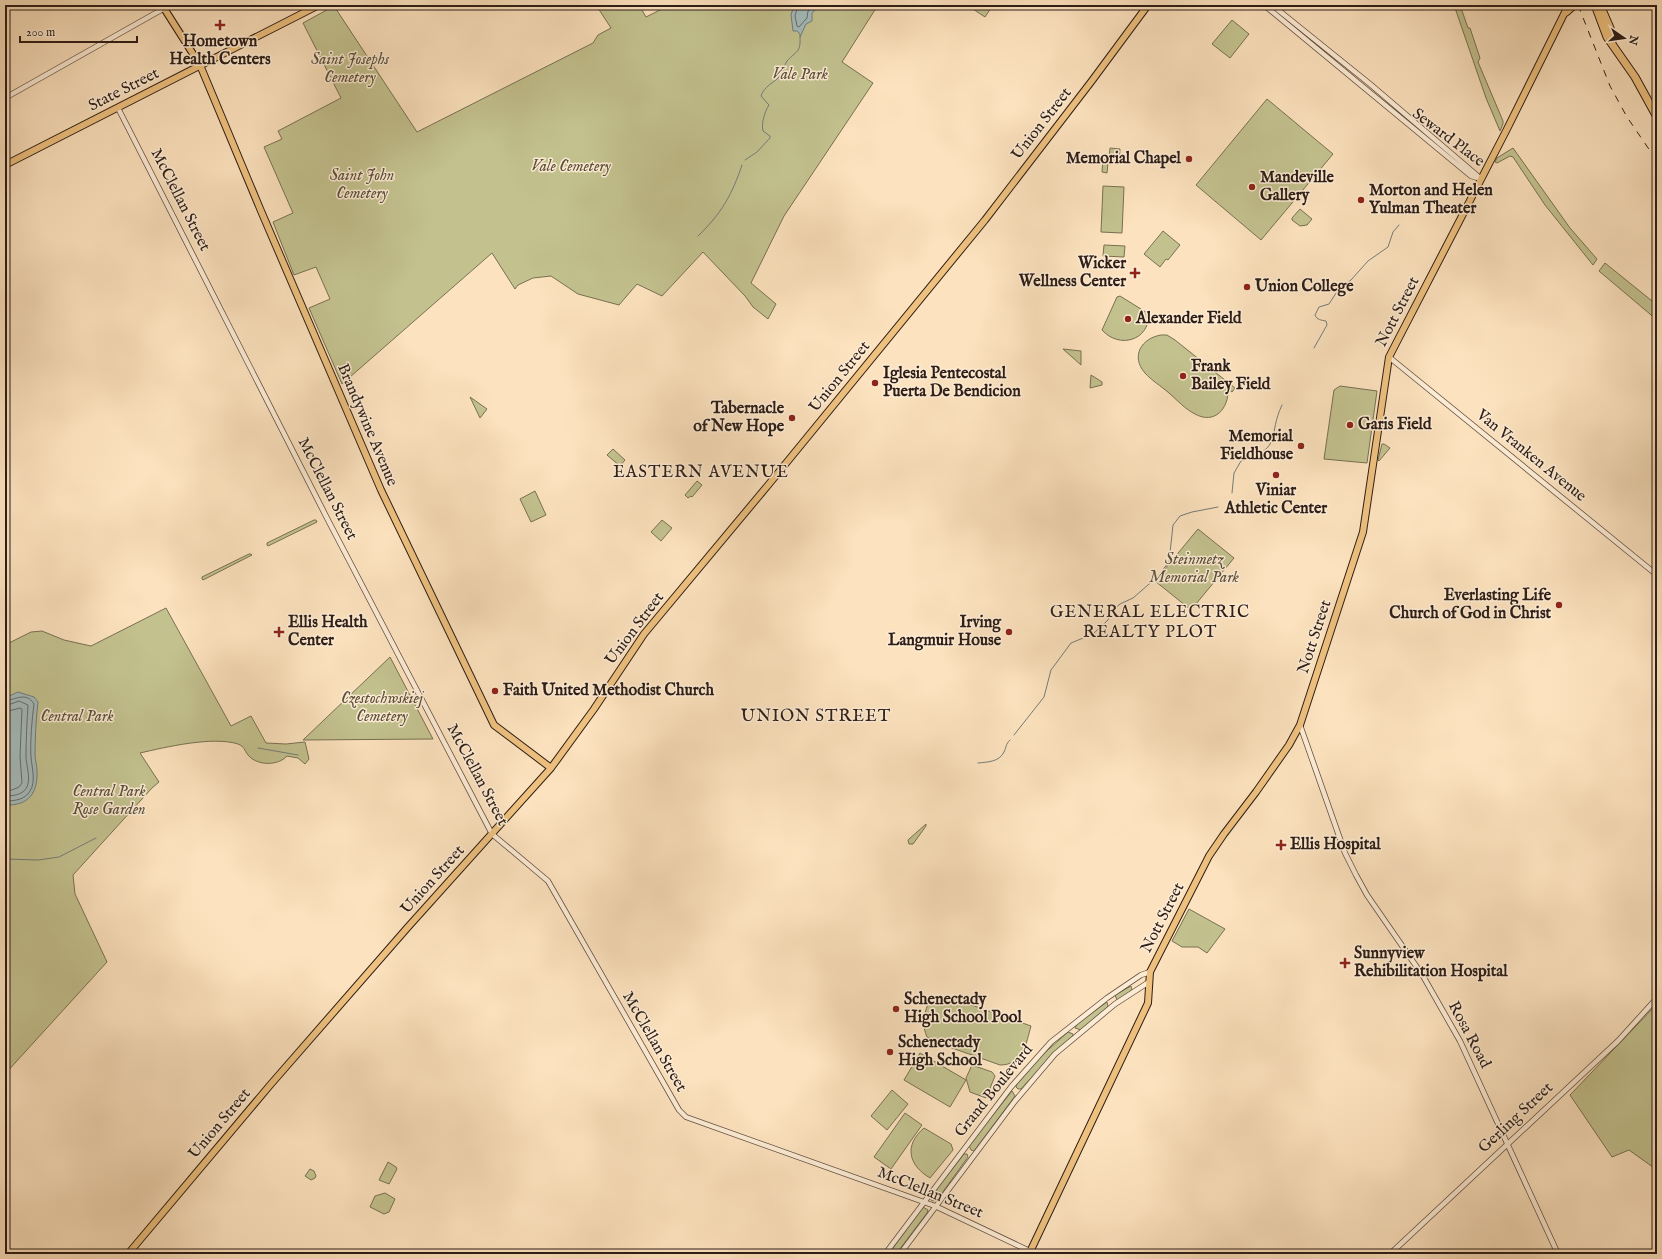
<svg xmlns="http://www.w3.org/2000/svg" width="1662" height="1259" font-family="'IM FELL English',serif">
	<rect width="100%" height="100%" fill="#fce2be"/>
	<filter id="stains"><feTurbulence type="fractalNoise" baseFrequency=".005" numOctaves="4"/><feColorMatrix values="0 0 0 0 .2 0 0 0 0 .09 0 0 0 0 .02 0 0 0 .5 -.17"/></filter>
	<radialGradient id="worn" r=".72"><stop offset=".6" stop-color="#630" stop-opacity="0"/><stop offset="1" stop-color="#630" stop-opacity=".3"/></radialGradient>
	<!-- green -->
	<path fill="#c3c28f" stroke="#787052" d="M596 5H639L646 17 670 5H878L842 62 873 83 784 216 751 283 776 304 768 319 753 307 745 296 703 252 662 296 637 284 619 305 578 294 551 276 533 278 518 285 515 289 492 253 342 384 309 308 330 299 316 267 294 275 273 222 293 213 264 147 282 139 278 131 341 98 303 23 334 6 417 132 593 43 598 35 611 28Z
		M967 5H993L985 17Z
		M1454 5H1460L1468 28H1470L1480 58 1478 62 1503 121V124L1500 131 1486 98Z
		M1232 20 1249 34 1230 58 1212 44Z
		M1267 99 1333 154 1261 240 1196 185Z
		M1110 148 1120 149 1119 164 1108 163 1107 173 1102 172 1103 159 1109 160Z
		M1513 148 1570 228 1597 259 1593 265 1545 205 1513 157 1510 156 1497 163 1495 162 1497 158Z
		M1103 186 1124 187 1122 233 1101 232Z
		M1300 209 1312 219 1307 225 1300 226 1292 220V218Z
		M1163 231 1180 245 1168 260 1166 259 1160 267 1144 254Z
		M1104 245 1125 246 1124 257 1103 256Z
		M1605 263 1657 305V320L1599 271Z
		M1120 296 1149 314C1149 341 1119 349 1102 330L1117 297Z
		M1161 335H1167L1175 340 1235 388 1232 392 1228 389C1229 408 1215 425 1195 414 1185 409 1177 400 1169 393 1161 386 1151 380 1145 373 1130 356 1142 338 1161 335Z
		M1063 349 1081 351V365Z
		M1091 375 1102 382V385L1090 388Z
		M1340 386 1377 391 1367 463 1324 459 1334 390Z
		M470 397 487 409 480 418Z
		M1382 444H1384L1390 448 1379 461 1378 460Z
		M613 449 625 460 620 466 607 455Z
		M697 481 702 485 692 497 691 496 688 498 685 495Z
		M535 491 546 515 531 522 520 499Z
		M314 520H316L317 522 268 546 267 545V543Z
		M662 520 672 528 661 541 651 532Z
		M1198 529 1234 558 1191 610 1155 581Z
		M249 554H251L252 555 203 580 202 579V577Z
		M166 608 231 726 251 716 266 743 286 744 305 742 309 759 305 764 298 758 287 756C278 766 257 766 248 755 244 750 245 747 238 744 213 736 166 747 140 753L159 782 152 788 73 875 75 894 107 962 5 1074V645L31 632 42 631 64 640 91 646Z
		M390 657 433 739 303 740Z
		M926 824V826L913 844H909L908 840Z
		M1189 909 1225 929 1207 953 1198 947H1182L1172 941Z
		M1131 986 1132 990 1120 999 1117 1000 1115 995Z
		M949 997 1031 1026C1026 1044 1023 1065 1000 1065L938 1043 927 1037C922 1025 923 1017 928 1004L939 999Z
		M1107 1002 1108 1007 1081 1030 1075 1028 1077 1024Z
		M1657 1004V1170L1629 1150 1612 1157 1570 1095Z
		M1068 1032 1073 1034 1072 1038 1052 1055 1021 1089H1018L1016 1087 1017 1083 1040 1057Z
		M920 1053 966 1080 950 1107 904 1080Z
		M972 1065 992 1072 995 1076 986 1098 970 1092 966 1078Z
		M892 1090 908 1104 887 1130 871 1116Z
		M1012 1091 1015 1096 974 1151 971 1150 969 1145Z
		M905 1113 922 1125 891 1169 874 1157Z
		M924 1128 951 1144 953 1150 930 1178C908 1165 904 1145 924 1128Z
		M964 1154H967L968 1157 937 1200 933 1201 931 1200V1196Z
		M388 1162 396 1167 397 1169 389 1184 379 1180Z
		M310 1169 314 1171 316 1176 315 1178 311 1180 305 1176Z
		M385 1193 395 1199 389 1212 384 1214 370 1207 375 1196Z
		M923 1207 928 1210 927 1213 896 1254 891 1251 893 1248Z"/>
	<!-- water -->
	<path fill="#a3bbbc" stroke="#747c7a" d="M794 5H821L812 13V21L806 24 800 37V34L797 31H793L791 15Z
		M18 692 34 697 38 702C36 719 35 738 35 755 35 760 37 765 37 770 38 793 29 806 5 805V698Z"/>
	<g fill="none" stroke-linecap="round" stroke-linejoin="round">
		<!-- shore -->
		<path stroke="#686c69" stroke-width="1" d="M798 5 795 16 797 26 799 27 807 18 808 11 815 5
			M5 701C15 700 26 691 34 704 32 719 30 742 31 757 32 768 36 782 30 791 25 800 14 801 5 801
			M5 706 19 701 28 705C27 722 26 739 26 756 26 765 31 777 27 787 23 795 13 796 5 796
			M5 712 20 708 22 709 20 756 22 783 19 787 12 790H5"/>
		<!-- stream -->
		<path stroke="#747c7a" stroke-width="1" d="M745 160 757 152 770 138V136L763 131C761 123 765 111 769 105L761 96C764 86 774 83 780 76 784 72 784 65 787 61 796 51 801 53 800 37
			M698 236C721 214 732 195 742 165
			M1314 348 1327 325 1326 321C1321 320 1317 320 1315 315L1319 307 1329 304 1338 290 1351 280 1368 261 1388 247 1393 232 1399 225
			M1232 493 1234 473 1241 461C1284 448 1267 436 1282 405
			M1014 735 1044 697 1051 670 1071 643 1093 634 1108 620 1110 613 1120 604 1133 598 1156 578 1169 562 1173 525 1180 516 1192 512 1218 507
			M258 748 298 755
			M978 763C988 762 999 762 1004 752 1007 746 1005 745 1010 740
			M5 859 38 860 59 857 96 838"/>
		<defs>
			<path id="minor" d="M1264 5 1471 176 1481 179
				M1272 5 1370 84 1480 178
				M5 98 170 5
				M118 108 329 522 492 834 548 881 679 1110 686 1117 935 1206 1036 1254
				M1389 357 1657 575
				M1300 725 1345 853 1356 875 1367 895 1423 976 1460 1041 1558 1254
				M885 1254 1011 1087 1051 1042 1107 998 1141 975 1150 972
				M900 1254 1015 1101 1055 1054 1115 1004 1149 982
				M1390 1254 1618 1041 1657 998"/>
			<path id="major" d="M162 5 200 65 261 211 381 490 494 725 551 768
				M5 165 319 5
				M128 1254 271 1084 408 927 551 768 594 709 644 634 769 484 985 220 1091 82 1148 5
				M1029 1254 1148 1003 1150 972 1209 856 1224 834 1256 792 1289 745 1300 725 1363 532 1389 357 1506 131 1567 8"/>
			<path id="highway" d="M1595 5 1607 37 1635 77 1657 117
				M1600 5 1610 28 1612 43
				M1566 12 1574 5"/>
		</defs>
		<!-- minor casing -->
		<use href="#minor" stroke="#614e40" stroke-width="6"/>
		<!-- major casing -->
		<use href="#major" stroke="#2d1d16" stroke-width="8"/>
		<!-- highway casing -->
		<use href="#highway" stroke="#2d1d16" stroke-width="9"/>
		<!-- minor -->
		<use href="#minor" stroke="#fdecd5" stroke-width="4.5"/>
		<!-- major -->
		<use href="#major" stroke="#eec17f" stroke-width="6"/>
		<!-- highway -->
		<use href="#highway" stroke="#eec17f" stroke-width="7"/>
		<!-- rail -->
		<path stroke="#2d1d16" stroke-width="1" stroke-dasharray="7 7" stroke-linecap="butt" d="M1578 5 1610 86 1627 117 1657 161"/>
	</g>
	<!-- markers -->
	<g fill="#8f2418" stroke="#fdecd5" stroke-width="1.5">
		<path d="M218 19h4v4h4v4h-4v4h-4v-4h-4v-4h4z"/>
		<circle cx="1189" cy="159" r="4"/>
		<circle cx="1252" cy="187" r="4"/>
		<circle cx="1361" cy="200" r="4"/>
		<path d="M1133 267h4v4h4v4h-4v4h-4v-4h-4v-4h4z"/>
		<circle cx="1247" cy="287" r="4"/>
		<circle cx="1128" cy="319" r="4"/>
		<circle cx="1183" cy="376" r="4"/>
		<circle cx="875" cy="383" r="4"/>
		<circle cx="792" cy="418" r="4"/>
		<circle cx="1350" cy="425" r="4"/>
		<circle cx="1301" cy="446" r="4"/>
		<circle cx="1276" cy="475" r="4"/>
		<circle cx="1559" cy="605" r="4"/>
		<path d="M277 626h4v4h4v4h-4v4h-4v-4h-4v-4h4z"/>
		<circle cx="1009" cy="632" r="4"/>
		<circle cx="495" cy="691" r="4"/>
		<path d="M1279 839h4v4h4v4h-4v4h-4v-4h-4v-4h4z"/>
		<path d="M1343 957h4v4h4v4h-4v4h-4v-4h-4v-4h4z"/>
		<circle cx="896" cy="1009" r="4"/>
		<circle cx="890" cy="1052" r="4"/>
	</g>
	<g text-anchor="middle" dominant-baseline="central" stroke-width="3" stroke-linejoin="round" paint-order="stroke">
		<!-- poi labels -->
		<g font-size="16" font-weight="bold" fill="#2d1d16" stroke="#fdecd5" text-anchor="start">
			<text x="220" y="42" text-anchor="middle">Hometown<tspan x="220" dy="18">Health Centers</tspan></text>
			<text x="1181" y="159" text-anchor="end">Memorial Chapel</text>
			<text x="1260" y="178">Mandeville<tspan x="1260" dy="18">Gallery</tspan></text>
			<text x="1369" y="191">Morton and Helen<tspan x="1369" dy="18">Yulman Theater</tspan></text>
			<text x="1126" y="264" text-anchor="end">Wicker<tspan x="1126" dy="18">Wellness Center</tspan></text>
			<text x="1255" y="287">Union College</text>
			<text x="1136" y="319">Alexander Field</text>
			<text x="1191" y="367">Frank<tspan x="1191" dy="18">Bailey Field</tspan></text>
			<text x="883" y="374">Iglesia Pentecostal<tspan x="883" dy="18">Puerta De Bendicion</tspan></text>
			<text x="784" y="409" text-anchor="end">Tabernacle<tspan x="784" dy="18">of New Hope</tspan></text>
			<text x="1358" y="425">Garis Field</text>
			<text x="1293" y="437" text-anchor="end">Memorial<tspan x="1293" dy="18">Fieldhouse</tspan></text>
			<text x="1276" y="491" text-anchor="middle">Viniar<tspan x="1276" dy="18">Athletic Center</tspan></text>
			<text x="1551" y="596" text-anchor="end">Everlasting Life<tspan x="1551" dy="18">Church of God in Christ</tspan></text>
			<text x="288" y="623">Ellis Health<tspan x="288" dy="18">Center</tspan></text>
			<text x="1001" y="623" text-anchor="end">Irving<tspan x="1001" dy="18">Langmuir House</tspan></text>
			<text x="503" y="691">Faith United Methodist Church</text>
			<text x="1290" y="845">Ellis Hospital</text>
			<text x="1354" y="954">Sunnyview<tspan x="1354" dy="18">Rehibilitation Hospital</tspan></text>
			<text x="904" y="1000">Schenectady<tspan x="904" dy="18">High School Pool</tspan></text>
			<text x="898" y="1043">Schenectady<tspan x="898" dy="18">High School</tspan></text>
		</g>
		<!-- park labels -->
		<g font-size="16" font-style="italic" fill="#5a4f3a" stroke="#fdecd5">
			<text x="350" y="60">Saint Josephs<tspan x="350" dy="18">Cemetery</tspan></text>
			<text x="800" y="75">Vale Park</text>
			<text x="571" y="167">Vale Cemetery</text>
			<text x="362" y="176">Saint John<tspan x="362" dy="18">Cemetery</tspan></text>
			<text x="1194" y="560">Steinmetz<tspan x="1194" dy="18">Memorial Park</tspan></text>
			<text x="382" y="699">Czestochwskiej<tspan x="382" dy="18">Cemetery</tspan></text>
			<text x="77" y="717">Central Park</text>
			<text x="109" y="792">Central Park<tspan x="109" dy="18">Rose Garden</tspan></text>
		</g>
		<!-- street labels -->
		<g font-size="16" fill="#2d1d16" stroke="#fdecd5">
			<text transform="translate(124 90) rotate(-27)">State Street</text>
			<text transform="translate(1042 124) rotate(-52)">Union Street</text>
			<text transform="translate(1448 138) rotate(37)">Seward Place</text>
			<text transform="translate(180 200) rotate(63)">McClellan Street</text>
			<text transform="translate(1398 312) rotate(-63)">Nott Street</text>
			<text transform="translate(840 377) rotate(-51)">Union Street</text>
			<text transform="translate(367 425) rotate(67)">Brandywine Avenue</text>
			<text transform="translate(1531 456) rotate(39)">Van Vranken Avenue</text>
			<text transform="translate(327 489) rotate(63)">McClellan Street</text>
			<text transform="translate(635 629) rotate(-53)">Union Street</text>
			<text transform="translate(1315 637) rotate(-72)">Nott Street</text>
			<text transform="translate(477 775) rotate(62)">McClellan Street</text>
			<text transform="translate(433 880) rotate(-48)">Union Street</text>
			<text transform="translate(1163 918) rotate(-63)">Nott Street</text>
			<text transform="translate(1469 1035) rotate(62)">Rosa Road</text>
			<text transform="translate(654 1042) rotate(60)">McClellan Street</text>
			<text transform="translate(994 1091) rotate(-51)">Grand Boulevard</text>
			<text transform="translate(1516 1118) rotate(-43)">Gerling Street</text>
			<text transform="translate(220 1124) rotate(-50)">Union Street</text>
			<text transform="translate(930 1193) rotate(22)">McClellan Street</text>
		</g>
		<!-- neighbourhood labels -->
		<g font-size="17" letter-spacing="1" fill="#2d1d16" stroke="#fdecd5">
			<text x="701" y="472">EASTERN AVENUE</text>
			<text x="1150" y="612">GENERAL ELECTRIC<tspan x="1150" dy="20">REALTY PLOT</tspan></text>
			<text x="816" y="716">UNION STREET</text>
		</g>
	</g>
	<!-- margin -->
	<rect width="1662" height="1259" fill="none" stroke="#fce2be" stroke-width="20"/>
	<rect x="6" y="6" width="1650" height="1247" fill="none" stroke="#2d1d16" stroke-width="2"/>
	<rect x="10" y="10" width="1642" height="1239" fill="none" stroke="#2d1d16"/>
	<!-- north arrow -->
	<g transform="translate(1624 38) rotate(103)" stroke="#fdecd5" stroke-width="3" paint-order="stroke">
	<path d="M0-3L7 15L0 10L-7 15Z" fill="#2d1d16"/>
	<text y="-6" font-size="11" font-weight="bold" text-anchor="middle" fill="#2d1d16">N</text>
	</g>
	<!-- scale -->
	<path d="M20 36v6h117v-6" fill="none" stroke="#2d1d16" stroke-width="2"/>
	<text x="26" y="36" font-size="12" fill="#2d1d16" stroke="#fdecd5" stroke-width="3" paint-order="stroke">200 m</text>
	<rect width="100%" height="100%" filter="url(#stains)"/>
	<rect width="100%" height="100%" fill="url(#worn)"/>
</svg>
